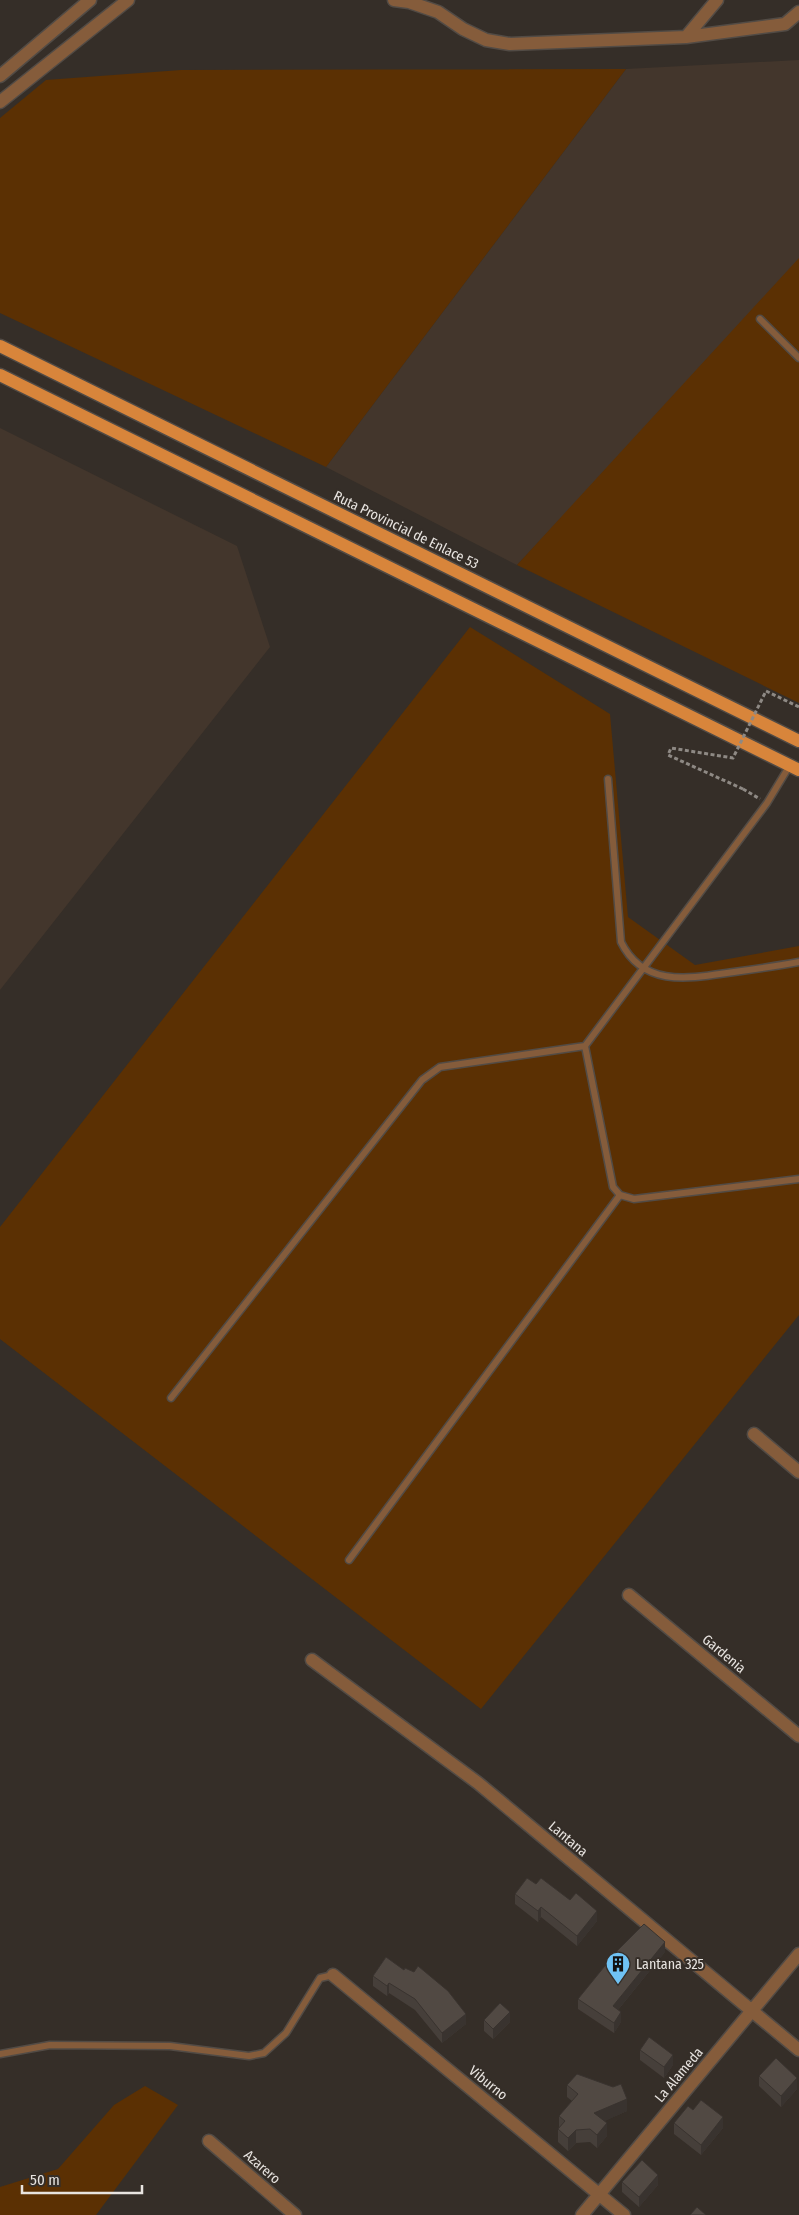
<svg xmlns="http://www.w3.org/2000/svg" width="799" height="2215" font-family="'Fira Sans Condensed',sans-serif">
	<rect width="100%" height="100%" fill="#352e28"/>
	<!-- built -->
	<path fill="#43362c" d="M799 60V266L517 565 326 467 626 69Z
		M0 428 237 546 270 647 0 990Z"/>
	<!-- green -->
	<path fill="#5b3003" d="M626 69 326 467 0 313V118L46 80 181 70Z
		M799 258V703L517 565Z
		M470 627 610 714 628 917 695 965 799 946V1315L481 1709 0 1339V1227Z
		M145 2086 178 2105 96 2215H0V2187L58 2169 114 2105Z"/>
	<g fill="none" stroke-linecap="round" stroke-linejoin="round">
		<defs>
			<path id="lane" d="M760 319 799 358
				M608 779 621 942C644 989 692 978 734 972 756 969 777 966 799 962
				M585 1046 613 1187 620 1195 634 1199 799 1179
				M171 1398 422 1080 440 1067 585 1046 767 803 790 765
				M349 1560 620 1195
				M0 2054 50 2045 170 2046 249 2056 264 2053 286 2033 320 1978 333 1975"/>
			<path id="street" d="M394 0 409 2 438 12 463 29 486 40 510 44 686 37 785 24 799 12
				M686 37 717 0
				M0 76 90 0
				M0 102 128 0
				M754 1434 799 1472
				M629 1595 799 1736
				M312 1660 478 1783 799 2050
				M333 1975 624 2215
				M209 2141 295 2215
				M582 2215 799 1954"/>
			<path id="primary" d="M0 346 799 741
				M0 375 799 770"/>
		</defs>
		<!-- lane casing -->
		<use href="#lane" stroke="#524b45" stroke-width="9"/>
		<!-- street casing -->
		<use href="#street" stroke="#524b45" stroke-width="15"/>
		<!-- primary casing -->
		<use href="#primary" stroke="#524b45" stroke-width="15"/>
		<!-- path -->
		<path stroke="#8e8984" stroke-width="3" stroke-dasharray="4 2.5" stroke-linecap="butt" d="M743 789 760 799"/>
		<!-- lane -->
		<use href="#lane" stroke="#855c3b" stroke-width="6"/>
		<!-- street -->
		<use href="#street" stroke="#855c3b" stroke-width="12"/>
		<!-- primary -->
		<use href="#primary" stroke="#d8853b" stroke-width="12"/>
		<!-- path-bridge -->
		<path stroke="#8e8984" stroke-width="3" stroke-dasharray="4 2.5" stroke-linecap="butt" d="M743 789 668 755 671 748 733 758 766 691 799 707"/>
	</g>
	<!-- wall -->
	<path fill="#463f3a" d="M536 1884 597 1921 577 1946 541 1917 538 1922 515 1904V1894Z
		M665 1952 618 2010 621 2022 614 2033 578 2009V1999Z
		M386 1957 466 2024 442 2043 415 2010 389 1993 387 1996 373 1986V1976Z
		M484 2020 510 2022 493 2039 484 2031Z
		M640 2050 673 2065 664 2078 640 2060Z
		M759 2076 797 2089 781 2107 759 2086Z
		M567 2085 627 2111 604 2121 607 2136 597 2148 590 2142 576 2143 568 2151 558 2142V2129L559 2127V2116L572 2101 567 2097Z
		M693 2110 723 2128 701 2155 674 2134V2123Z
		M622 2182 658 2185 639 2207 622 2192Z"/>
	<!-- shaded-wall -->
	<path fill="#39332f" d="M541 1907V1917L538 1922V1911Z
		M597 1911V1921L577 1946V1936Z
		M665 1942V1952L613 2016V2006Z
		M389 1983V1993L387 1996V1986Z
		M510 2012V2022L493 2039V2029Z
		M621 2012V2022L614 2033V2023Z
		M466 2014V2024L442 2043V2033Z
		M673 2055V2065L664 2078V2067Z
		M797 2078V2089L781 2107V2096Z
		M627 2099V2111L594 2126V2113Z
		M723 2117V2128L701 2155V2145Z
		M607 2123V2136L597 2148V2135Z
		M576 2130V2143L568 2151V2138Z
		M658 2175V2185L639 2207V2197Z"/>
	<!-- building -->
	<path fill="#514943" stroke="#39332f" d="M527 1878 536 1884 541 1878 570 1900 576 1893 597 1911 577 1936 541 1907 538 1911 515 1894Z
		M644 1924 665 1942 613 2006 621 2012 614 2023 578 1999 617 1951Z
		M386 1957 404 1970 405 1968 414 1972 418 1966 448 1991 466 2014 442 2033 415 1999 389 1983 387 1986 373 1976Z
		M500 2003 510 2012 493 2029 484 2020Z
		M649 2037 673 2055 664 2067 640 2050Z
		M776 2058 797 2078 781 2096 759 2076Z
		M577 2074 613 2087 621 2084 627 2099 594 2113 607 2123 597 2135 590 2129 576 2130 568 2138 558 2129 565 2121 559 2116 578 2094 567 2085Z
		M701 2100 723 2117 701 2145 674 2123 688 2106 693 2110Z
		M642 2160 658 2175 639 2197 622 2182Z
		M697 2207 706 2215H690Z"/>
	<!-- icons -->
	<defs>
		<symbol id="building-pin" viewBox="-11 -11 22 30"><path d="M0 17L-7.5 6A9.5 9.5 0 1 1 7.5 6Z" fill="#6fc2f4" stroke="#352e28"/><path d="M-4-6H4V6H1V3H-1V6H-4ZM-2.5-4.3h1.7v1.8h-1.7ZM.8-4.3h1.7v1.8H.8ZM-2.5-1h1.7V.8h-1.7ZM.8-1h1.7V.8H.8Z" fill="#111"/></symbol>
	</defs>
	<g fill-rule="evenodd">
		<use href="#building-pin" x="604" y="1950" width="28" height="38"/>
	</g>
	<g text-anchor="middle" dominant-baseline="central" stroke-width="4" stroke-linejoin="round" paint-order="stroke">
		<!-- street labels -->
		<g font-size="14" fill="#e8e4e0" stroke="#352e28">
			<text transform="translate(406 530) rotate(26)">Ruta Provincial de Enlace 53</text>
			<text transform="translate(724 1654) rotate(40)">Gardenia</text>
			<text transform="translate(568 1839) rotate(40)">Lantana</text>
			<text transform="translate(679 2075) rotate(-50)">La Alameda</text>
			<text transform="translate(488 2083) rotate(39)">Viburno</text>
			<text transform="translate(262 2167) rotate(41)">Azarero</text>
		</g>
		<!-- poi labels -->
		<g font-size="14" fill="#e8e4e0" stroke="#352e28" text-anchor="start">
			<text x="636" y="1964">Lantana 325</text>
		</g>
	</g>
	<!-- scale -->
	<path d="M22 2185v8h120v-8" fill="none" stroke="#e8e4e0" stroke-width="2.5"/>
	<text x="30" y="2185" font-size="15" fill="#e8e4e0" stroke="#352e28" stroke-width="4" paint-order="stroke">50 m</text>
</svg>
